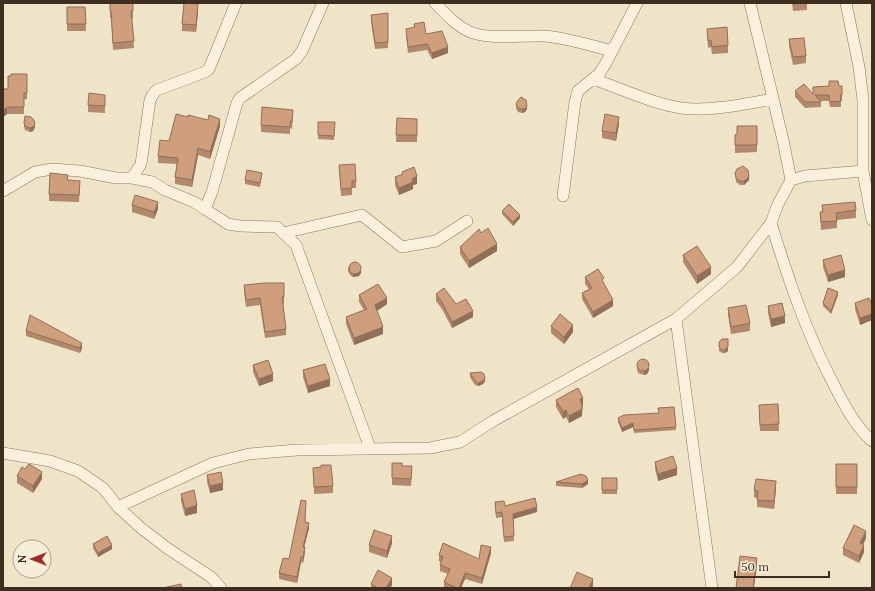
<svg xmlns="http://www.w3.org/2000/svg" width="875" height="591" font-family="Lora,serif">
	<rect width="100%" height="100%" fill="#f0e4c8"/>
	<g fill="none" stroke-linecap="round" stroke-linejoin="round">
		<defs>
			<path id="minor" d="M435 3C446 14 456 26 470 32 490 40 522 35 544 36 568 38 589 45 612 51
				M750 3 783 140 791 180
				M846 3 859 67 863 100V171L872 220
				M593 79C622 89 651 103 681 108 707 112 747 104 773 99
				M132 178 152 182 165 190 194 202 205 209 212 192 237 103 240 98 296 59 302 51 323 3
				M3 191 35 172 52 169 80 171 116 178H132L141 164 150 100 153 94 157 90 205 72 209 69 236 3
				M563 196 575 102 578 91 599 74 606 63 637 3
				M205 209 228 224 240 226 277 227 296 245 370 448
				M771 223C788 278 806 332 833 383 844 404 854 425 872 441
				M283 233 362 215 402 247 436 241 467 221
				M676 319 712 588
				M3 453 50 461 78 471 103 488 118 507 141 528 167 548 211 577 221 588
				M118 507 213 463 249 454 297 450 430 448 460 442 493 421 676 319 737 267 771 223 778 204 791 180 805 176 863 171"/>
		</defs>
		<!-- minor casing -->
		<use href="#minor" stroke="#8d765c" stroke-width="12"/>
		<!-- minor -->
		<use href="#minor" stroke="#faf1dc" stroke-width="11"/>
	</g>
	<!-- wall -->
	<path fill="#b2896c" d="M110 3H133V18H132L134 48 113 50 111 18H110Z
		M792 3H807V10L793 11Z
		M67 7H85L86 31H67Z
		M198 11 196 32 182 31V24Z
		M371 15 388 42V48L375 49 371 21Z
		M414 24 426 34 448 53 432 59 427 50 408 53 406 35V29L414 28Z
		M707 29 728 45V53L712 54 711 47 708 48Z
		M789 39 806 56V63L793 65 789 46Z
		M27 74V99H24V114H7L3 117V89H8Z
		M839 86H842V101H841V107H830L829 101H821V107L805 108 795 97V91L813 94Z
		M105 102V113L88 112V105Z
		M516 104 527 109 525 112 522 113 518 112 516 108Z
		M293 117 292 129 290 128V134L261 132V125Z
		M397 118 417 119V142H396Z
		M318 122H335L334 140 318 139Z
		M24 123 35 127 33 131 30 132 25 130 24 127Z
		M619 124 616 141 602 138V131Z
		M220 126 210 159 198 155 192 187 175 184V177L177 164 158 163V156L169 141Z
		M757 126V152L735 153V135L737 134Z
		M339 165 356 181V188H352V195L341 196Z
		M402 172 417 184 413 185V189L399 195 395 185V177L402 175Z
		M735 173 749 180 744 185H740L736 182Z
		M262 176 260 187 245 184V180Z
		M80 188 79 202 49 201V194Z
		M132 205 158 209 154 219 132 212Z
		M822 205 856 210V218L837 220V228L821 230 820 212H822Z
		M502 211 520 218 513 226 502 214Z
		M481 233 497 251 469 268 460 254V247Z
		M683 255 711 274 697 284 683 262Z
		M823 260 845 277 828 282 823 267Z
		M348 268 361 273 359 276 353 277 350 275 348 271Z
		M585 277 604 283 613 306 593 318 582 299V293L589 289 585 284Z
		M284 283V304H283L286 329V335L265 338 260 305 246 307 244 292V285Z
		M436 294 473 317 452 328 442 309 436 301Z
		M359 295 387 304 377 311 383 334 354 345 346 324V317L364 310 359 302Z
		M838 295 831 314 823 306V303Z
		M855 303 872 305V320L860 325 855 309Z
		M768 306 785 323 771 327 768 313Z
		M728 308 750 323V331L731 334 728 315Z
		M551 326 573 332 564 344 551 333Z
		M26 331 82 348 80 353 26 336Z
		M719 342 728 351 725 353H722L719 351Z
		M253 365 273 381 259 386 253 372Z
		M637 366 649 370 647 374 644 375 638 373 637 369Z
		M303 370 330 386 308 393 303 377Z
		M470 373 485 381 483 384 478 386 475 385 470 377Z
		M556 400 583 405 582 416 569 423 566 417 563 419 556 407Z
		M778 404 779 431H760L759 412Z
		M618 418 676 427V430L634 433 633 427 622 432 618 422Z
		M655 462 677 475 658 481 655 469Z
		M836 464H857V494H836Z
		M321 467 333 486V493L314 494 313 468Z
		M25 469 42 479 33 493 17 483V476Z
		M412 473 411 486 392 485V478Z
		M207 475 223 490 210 493 207 482Z
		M602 478H617V494H602Z
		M556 482 588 484 582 488 556 486Z
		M776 488 774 509 757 507V498L754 497V490Z
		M181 494 197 513 185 516 181 501Z
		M495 502 505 506 537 512 513 519 514 541 504 542 502 517 496 518 495 507Z
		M306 522 309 528 304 547 305 552 303 563 301 562 297 583 279 579V573L289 559Z
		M866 538 863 545 864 552 859 563 843 555V548Z
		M392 543 387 558 369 552V545Z
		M93 544 112 549 98 557 93 548Z
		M491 553 482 584 465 579 461 588H446L444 587V582L448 574 440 571V565L441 562 439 561V555L479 559Z
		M371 584 392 585 390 588H371Z"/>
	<!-- shaded-wall -->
	<path fill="#916f58" d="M198 4V11L196 32V25Z
		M448 47V53L432 59V53Z
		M527 106V109L525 112 522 113V109Z
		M7 107V114L3 117V111Z
		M619 117V124L616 141V133Z
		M220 119V126L210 159V152Z
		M35 124V127L33 131 30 132V128Z
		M198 148V155L192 187V180Z
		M417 176V184L413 185V189L399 195V188L412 179Z
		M749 177V180L744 185V181Z
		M158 202V209L154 219V212Z
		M520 215V218L513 226V222Z
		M497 244V251L469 268V261Z
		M711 267V274L697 284V276Z
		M361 269V273L359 276 353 277V274Z
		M845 270V277L828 282V275Z
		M838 292V295L831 314V311Z
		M387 298V304L375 312V305Z
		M613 300V306L593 318V312Z
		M473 311V317L452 328V322Z
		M872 314V320L860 325V318Z
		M785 316V323L771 327V319Z
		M573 325V332L564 344V337Z
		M383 327V334L354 345V338Z
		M82 343V348L80 353V348Z
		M728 347V351L725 353V350Z
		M649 367V370L647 374 644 375V372Z
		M273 374V381L259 386V379Z
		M485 378V381L483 384 478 386V383Z
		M330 379V386L308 393V386Z
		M583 398V405L580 406V399Z
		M582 409V416L569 423V416Z
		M566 410V417L563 419V412Z
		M633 423V427L622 432V428Z
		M677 468V475L658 481V474Z
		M42 472V479L33 493V486Z
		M588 480V484L582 488V484Z
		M776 481V488L774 509V501Z
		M223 483V490L210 493V486Z
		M197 505V513L185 516V509Z
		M537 507V512L513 519V514Z
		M309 523V528L303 552V547Z
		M866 531V538L860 550V543Z
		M392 536V543L387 558V551Z
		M112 545V549L98 557V553Z
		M864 545V552L859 563V556Z
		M305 547V552L303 563V557Z
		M491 547V553L482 584V578Z
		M301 557V562L297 583V577Z
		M757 558V565L754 588H753Z
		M465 573V579L461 588H459Z
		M392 578V585L390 588H386Z
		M593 579V586L592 588H589Z"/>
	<!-- building -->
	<path fill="#cf9f7d" stroke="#916f58" d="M110 3H133V11H131L134 41 113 43 111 11H110Z
		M184 3 198 4 196 25 182 24Z
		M793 3H803L793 4Z
		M67 7H85L86 24H67Z
		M388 13V42L375 43 371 15Z
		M424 22 426 34 442 31 448 47 432 53 427 44 408 47 406 29 415 27 414 24Z
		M727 27 728 45 712 47 711 40 708 41 707 29Z
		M804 38 806 56 793 57 789 39Z
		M11 74H27V93H24V107H7L3 111V89H8V76H11Z
		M829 81H838L839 86H842V95H840L841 101 830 102 829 95H815L821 102H805L795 91 804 84 813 94V87L829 86Z
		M89 93 105 95V106L88 105Z
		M521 97 526 100 527 106 525 109H522L518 108 516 104 518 100Z
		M262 107 293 110 292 122 290 121V127L261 125Z
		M176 114 188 117V115L208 120 209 115 220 119 210 152 198 148 192 180 175 177 178 158 158 156 160 140 169 141Z
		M605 114 619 117 616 133 602 131Z
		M25 116 31 117 34 120 35 124 33 127 30 128 25 126 24 123Z
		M397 118 417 119V135H396Z
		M318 122H335L334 136 318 135Z
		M737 126H757V145H735V135L737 134Z
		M355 164 356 181H352V188L341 189 339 165Z
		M743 166 748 170 749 177 744 181H740L736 178 735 173 737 169Z
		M414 167 417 176 412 179 413 182 399 188 395 177 403 174 402 172Z
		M247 170 262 173 260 183 245 180Z
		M50 173 68 175 67 180 80 181 79 195 49 194Z
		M135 195 158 202 154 212 132 205Z
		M855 202 856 210 836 213 837 221 821 222 820 212H823L822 205Z
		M509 204 520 215 513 222 502 211Z
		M488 228 497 244 469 261 460 247 479 229 481 233Z
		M697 246 711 267 697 276 683 255Z
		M841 255 845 270 828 275 823 260Z
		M349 268a6 6 0 1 1 12 0a6 6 0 1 1-12 0Z
		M598 269 604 278 602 280 613 300 593 312 582 293 592 288 585 277Z
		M265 283H284V297H282L286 329 265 332 260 298 246 300 244 285Z
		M378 284 387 298 375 305 383 327 354 338 346 317 367 309 359 295Z
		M444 288 456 304 466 299 473 311 452 322 442 302 436 294Z
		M828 288 838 292 831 311 823 303Z
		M869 298 872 305V314L860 318 855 303Z
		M782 303 785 316 771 319 768 306Z
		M746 305 750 323 731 327 728 308Z
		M560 314 573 325 564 337 551 326Z
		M30 315 82 343 80 348 26 331Z
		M722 339H728V347L725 350H722L719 347V342Z
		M637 365a6 6 0 1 1 12 0a6 6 0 1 1-12 0Z
		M268 360 273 374 259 379 253 365Z
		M325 364 330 379 308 386 303 370Z
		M481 372 484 374 485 378 483 381 478 383 475 381 470 373Z
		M578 388 583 398 580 399 582 405V409L569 416 566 410 563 412 556 400Z
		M778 404 779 424 760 425 759 405Z
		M674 407 676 427 634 430 633 423 622 428 618 418 624 415 659 413 658 408Z
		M673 456 677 468 658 474 655 462Z
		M392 463H402V466H412L411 479 392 478Z
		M29 464 42 472 33 486 17 476 22 467 25 469Z
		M836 464H857V487H836Z
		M321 465H331L333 486 314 487 313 468 321 467Z
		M221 472 223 483 210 486 207 475Z
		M581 474 586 476 588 480 582 484 556 482Z
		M602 478H617V490H602Z
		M756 479 776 481 774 501 757 500 758 491 754 490Z
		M194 490 197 505 185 509 181 494Z
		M535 498 537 507 513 514 514 536 504 537 502 512 496 513 495 502 504 501 505 506Z
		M301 500 306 501 305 522 309 523 303 547H305L303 557H301L297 577 279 573 283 558 289 559Z
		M854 525 866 531 860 543 864 545 859 556 843 548Z
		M374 530 392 536 387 551 369 545Z
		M107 536 112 545 98 553 93 544Z
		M443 543 479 559 481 545 491 547 482 578 465 573 459 588H457L444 582 450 569 440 565 443 557 439 555Z
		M740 556 757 558 753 588H736Z
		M378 570 392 578 386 588H378L371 584Z
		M577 572 593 579 589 588H570Z
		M181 584 182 588H163Z"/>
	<!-- border -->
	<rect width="875" height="591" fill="none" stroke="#3d2e20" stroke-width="8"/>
	<!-- north arrow -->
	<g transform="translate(32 559) rotate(270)"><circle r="19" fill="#f7eed8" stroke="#ada18e"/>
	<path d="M0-3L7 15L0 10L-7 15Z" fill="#9e2a2b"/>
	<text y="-6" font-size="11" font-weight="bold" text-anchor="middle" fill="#3d2e20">N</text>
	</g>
	<!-- scale -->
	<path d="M735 571v6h94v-6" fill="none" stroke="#3d2e20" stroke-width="2"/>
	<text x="741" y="571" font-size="12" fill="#3d2e20" stroke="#f7eed8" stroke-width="3" paint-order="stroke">50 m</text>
</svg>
